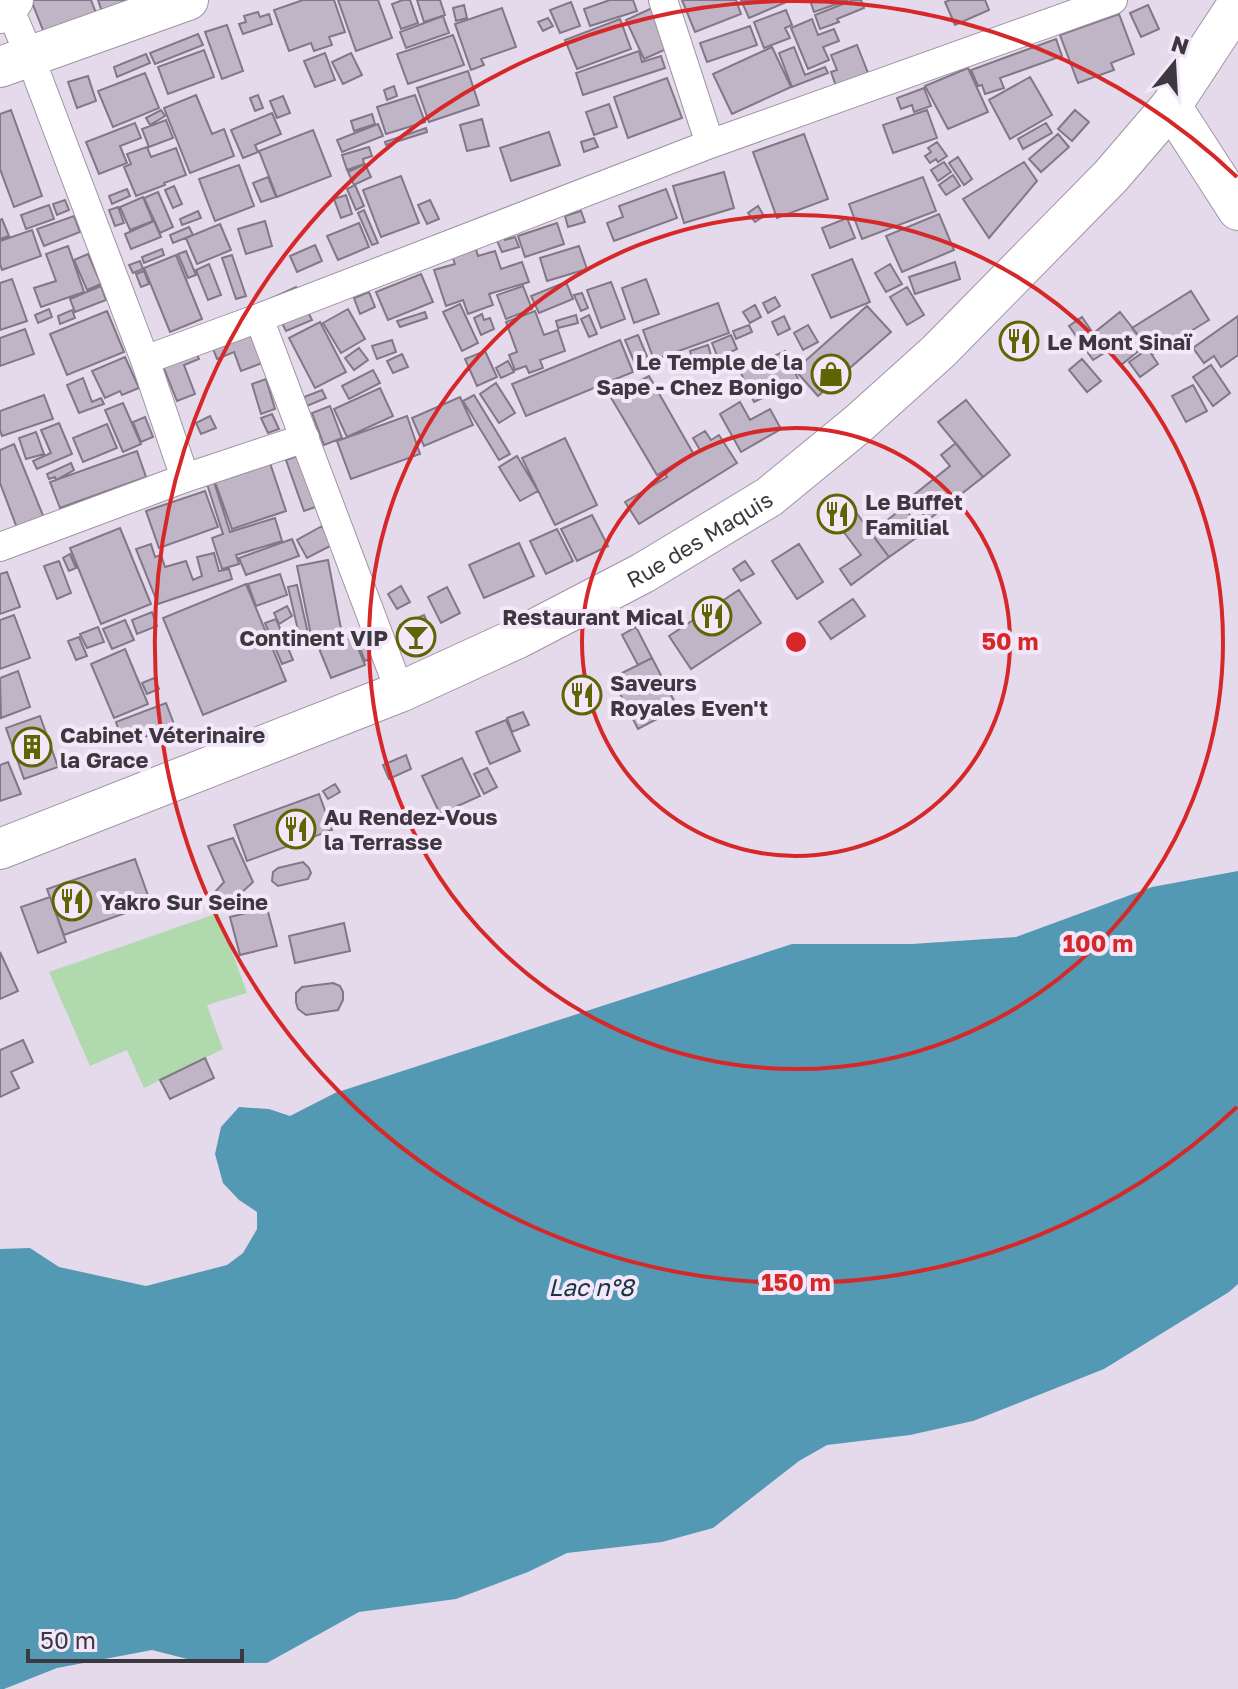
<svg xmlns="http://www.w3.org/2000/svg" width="1238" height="1689" font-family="'Golos Text',sans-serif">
	<rect width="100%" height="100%" fill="#e5daec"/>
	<!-- green -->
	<path fill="#b0daad" d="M218 913 247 993 207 1005 223 1049 144 1088 127 1050 90 1066 49 972Z"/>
	<!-- water -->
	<path fill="#5499b3" d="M1238 871V1284L1229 1292 1104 1369 973 1421 910 1435 827 1445 799 1461 713 1528 662 1542 567 1553 528 1572 456 1599 359 1612 267 1663H203L152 1650 57 1668 4 1689H0V1249L30 1248 59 1267 146 1286 227 1265 243 1253 257 1229V1212L239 1200 223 1183 215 1154 221 1127 239 1107 269 1109 290 1116 335 1093 792 944H912L1016 937 1152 887Z"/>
	<!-- building -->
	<path fill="#c0b5c6" stroke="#817786" stroke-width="2" d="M31 0H91L99 21 47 40Z
		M98 0H142L103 15Z
		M303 0H334L345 32 329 37 332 45 314 51 311 43 289 51 274 10Z
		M338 0H378L392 38 356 51Z
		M403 0H410L418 23 401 29 392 4Z
		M417 0H440L445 15 424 22Z
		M610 0H633L637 11 590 26 584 9Z
		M682 0H736L741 14 695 32Z
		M741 0H791L749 18Z
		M810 0H848L814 12Z
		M853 0H861L864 8 837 19 839 22 820 29 815 15Z
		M950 0H985L989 10 955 25 945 2Z
		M571 2 580 26 560 33 550 10Z
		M464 5 467 18 456 21 453 8Z
		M1148 5 1159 29 1141 37 1130 13Z
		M502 8 516 47 481 59 484 65 471 70 455 24Z
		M652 8 671 47 644 59 626 20Z
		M786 10 792 25 785 28 790 38 764 48 754 22Z
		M258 12 260 17 269 14 272 24 243 34 239 24 246 22 244 16Z
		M1119 14 1134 54 1111 63 1114 70 1078 83 1060 35Z
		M443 16 449 33 406 48 400 32Z
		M548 18 553 26 543 31 538 22Z
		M620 19 631 49 577 69 565 40Z
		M812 19 818 35 834 29 839 41 823 47 829 60 808 69 791 28Z
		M227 25 243 71 222 79 205 32Z
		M750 26 757 45 707 62 700 43Z
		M198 34 203 45 155 64 150 53Z
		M453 35 464 65 408 84 397 54Z
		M1056 39 1062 56 1000 78 1004 88 985 94 982 85 978 86 971 70Z
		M857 45 868 73 836 86 831 72 837 70 831 55Z
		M772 47 791 87 732 114 713 74Z
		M794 47 805 75 825 67 828 73 792 87 779 53Z
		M204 50 214 77 168 94 158 67Z
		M639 51 642 62 661 56 665 68 583 95 576 73Z
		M325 53 335 80 315 87 304 61Z
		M351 53 362 75 343 84 332 62Z
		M146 54 150 63 117 77 114 67Z
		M968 68 988 112 948 129 925 86Z
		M468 71 479 105 429 122 417 88Z
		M145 73 159 108 113 127 98 91Z
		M88 76 96 101 77 108 68 82Z
		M1030 77 1052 115 1010 139 989 100Z
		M667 78 682 118 628 138 614 97Z
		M394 86 397 96 387 100 384 90Z
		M924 88 931 106 914 112 912 105 901 109 897 98Z
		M196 95 212 134 224 129 234 156 190 173 164 108Z
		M258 95 263 108 255 111 250 98Z
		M415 95 425 122 386 134 377 107Z
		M283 96 290 113 277 118 270 101Z
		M609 104 617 127 594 135 586 112Z
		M11 110 42 196 14 207 0 169V114Z
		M161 110 165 116 150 125 146 118Z
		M927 110 937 138 893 153 883 125Z
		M1075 110 1089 122 1072 141 1058 129Z
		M272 113 281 134 255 145 258 152 243 158 231 130Z
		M372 114 375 124 354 131 351 121Z
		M482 119 489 146 467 151 460 125Z
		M166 120 173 138 149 147 142 129Z
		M135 123 141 138 120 146 127 163 99 174 86 142Z
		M1046 123 1052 133 1023 149 1018 139Z
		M378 124 383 136 342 152 337 140Z
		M426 128 427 132 386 145 385 142Z
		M313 130 331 176 277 197 259 151Z
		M549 132 560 165 511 181 500 148Z
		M804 134 828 199 777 218 753 152Z
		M1058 134 1069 147 1041 172 1029 159Z
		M594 138 598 147 584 152 581 142Z
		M937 142 947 156 938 162 936 159 930 163 925 156 931 152 928 148Z
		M147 147 151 157 176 148 186 175 164 183 165 185 136 196 124 167 131 164 127 154Z
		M369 147 372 156 363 159 364 164 347 170 342 155Z
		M958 157 972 179 964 185 949 163Z
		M944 162 951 172 938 181 931 170Z
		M1024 162 1037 181 989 238 963 199Z
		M365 164 371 177 354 185 348 172Z
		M239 165 254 206 215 221 199 179Z
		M724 172 734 208 684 223 673 186Z
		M953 175 960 186 946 195 939 185Z
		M401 176 419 223 381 237 363 190Z
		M268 177 276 197 261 202 253 183Z
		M923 177 936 211 862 239 849 204Z
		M355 185 364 206 356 210 347 189Z
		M174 186 182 204 173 208 165 190Z
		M127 189 130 196 112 204 109 196Z
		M666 189 677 218 614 241 607 223 623 217 619 206Z
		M158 192 173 227 160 233 144 198Z
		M346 195 352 214 341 218 334 199Z
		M143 197 153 221 130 230 120 207Z
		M65 200 69 210 57 215 53 204Z
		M430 200 439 219 427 224 418 205Z
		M49 205 54 219 26 229 21 215Z
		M758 206 764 216 755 222 748 213Z
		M118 207 124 223 115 226 109 210Z
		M364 210 378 243 372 245 358 213Z
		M198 211 201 218 182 225 180 219Z
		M581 211 585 222 568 227 565 216Z
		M939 214 954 250 902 272 886 236Z
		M74 216 80 232 44 246 37 229Z
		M847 218 855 238 830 248 822 228Z
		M2 219 9 236 0 239V220Z
		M154 221 161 237 131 249 125 234Z
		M265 221 272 246 246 254 238 229Z
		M359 223 369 247 338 260 327 236Z
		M557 223 564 244 525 257 518 236Z
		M220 224 231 250 197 264 186 238Z
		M189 227 193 235 173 243 170 235Z
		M32 230 41 256 2 270 0 264V241Z
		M503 232 505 240 515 237 519 247 502 252 494 234Z
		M315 245 322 261 297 272 290 256Z
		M68 246 84 292 41 307 34 288 56 281 46 254Z
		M579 246 587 269 547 281 540 258Z
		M162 249 164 255 144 263 142 257Z
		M476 249 478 256 495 251 501 269 522 262 529 282 489 294 493 305 468 314 463 300 446 306 434 270 455 264 452 256Z
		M186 251 196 275 188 278 178 254Z
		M88 254 101 284 87 290 74 260Z
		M176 255 202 319 170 332 144 268Z
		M232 255 246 296 236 299 222 258Z
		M852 259 870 302 831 318 812 275Z
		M140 261 143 269 133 273 129 265Z
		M955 262 960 279 915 294 909 277Z
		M209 264 221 295 208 300 196 270Z
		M890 264 902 284 886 292 875 273Z
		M144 271 149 284 141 287 136 274Z
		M421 274 433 302 388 320 376 292Z
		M12 279 27 321 0 330V283Z
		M646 279 659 314 634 323 622 288Z
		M566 282 573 299 539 313 531 296Z
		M611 282 625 319 601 328 587 290Z
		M101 286 106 300 75 312 70 299Z
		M523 286 532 309 506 319 497 295Z
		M296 287 312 320 286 331 270 299Z
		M907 287 924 315 907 325 890 297Z
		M1191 291 1209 320 1153 354 1132 328Z
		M369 292 375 307 360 314 354 298Z
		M582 293 588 308 581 311 574 295Z
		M775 297 780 306 768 313 763 303Z
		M718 303 729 333 654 360 643 330Z
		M460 304 478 343 462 351 443 312Z
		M755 305 761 317 750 323 743 312Z
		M867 306 891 332 818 396 795 370Z
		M49 309 52 317 38 323 35 315Z
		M348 309 365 339 341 353 323 323Z
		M72 310 75 318 60 324 58 316Z
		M107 311 124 352 67 375 50 334Z
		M535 311 544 335 558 330 565 351 540 360 543 368 529 373 526 366 515 370 509 355 517 352 506 322Z
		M425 312 427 318 400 327 397 321Z
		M1120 312 1146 345 1121 365 1095 332Z
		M482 314 484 320 490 318 494 329 481 335 474 318Z
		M576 315 578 323 558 328 556 321Z
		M589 315 597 334 589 337 581 319Z
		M784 316 790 329 778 335 772 322Z
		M1238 316V355L1221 367 1214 356 1204 363 1193 348Z
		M1082 317 1106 352 1093 360 1069 326Z
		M320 322 346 372 315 388 289 338Z
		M749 325 752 332 736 339 733 331Z
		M808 325 818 342 803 350 794 333Z
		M25 329 34 354 0 366V338Z
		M258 329 270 360 241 371 234 352 217 359 212 346Z
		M638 335 651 366 638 371 625 340Z
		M731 335 737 349 718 358 712 343Z
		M392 340 396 352 377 359 372 346Z
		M620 340 633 372 526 416 512 384Z
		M708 345 712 359 694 364 690 351Z
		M359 348 368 360 354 370 345 358Z
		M1148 349 1158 364 1140 377 1129 362Z
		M485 351 497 377 477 386 465 359Z
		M785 351 799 381 754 402 740 371Z
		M196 352 199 359 184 365 195 394 177 401 163 366Z
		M402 354 408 367 393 373 387 361Z
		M125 357 139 388 122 395 120 391 105 398 92 371Z
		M1082 359 1101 381 1087 392 1069 370Z
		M508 361 514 372 501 378 496 368Z
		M1211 365 1230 393 1213 406 1193 377Z
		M373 370 380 383 349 399 342 386Z
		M649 376 693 453 657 475 610 396Z
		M83 378 92 402 101 398 104 404 79 413 67 385Z
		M266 379 275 409 261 414 252 384Z
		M496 383 515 413 499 423 480 394Z
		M1193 385 1207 411 1186 422 1172 396Z
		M380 388 393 416 347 437 334 409Z
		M322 390 326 398 307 406 304 397Z
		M44 395 53 419 2 436 0 430V411Z
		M474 395 510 454 499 460 463 401Z
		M460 397 473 425 424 446 412 418Z
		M966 400 1010 455 983 477 938 422Z
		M740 402 750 420 770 409 781 429 741 452 720 414Z
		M123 403 141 444 123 452 105 410Z
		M330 406 342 438 324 445 312 413Z
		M272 414 279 429 268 433 261 418Z
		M210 416 216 428 201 434 196 423Z
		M407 416 420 454 351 479 337 441Z
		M145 417 153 437 141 442 133 422Z
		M59 423 72 454 37 469 33 461 51 453 41 430Z
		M107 424 117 448 83 462 73 438Z
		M705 431 711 440 719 435 737 463 639 524 625 502 667 477 664 472 700 450 693 438Z
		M36 432 44 454 26 459 19 438Z
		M565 438 597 505 555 525 522 458Z
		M956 443 983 477 928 520 910 498 950 466 941 455Z
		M14 444 44 518 17 528 0 483V450Z
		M137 451 146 477 60 508 50 482Z
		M303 454 321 505 304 511 286 460Z
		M517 456 538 491 520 501 499 467Z
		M71 463 74 470 56 480 55 477 49 479 47 474Z
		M270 463 286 511 232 529 215 482Z
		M214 482 230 532 275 518 282 541 236 555 239 564 222 569 212 538 223 534 207 484Z
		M205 491 218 527 159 548 146 511Z
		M849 503 889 557 851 585 840 569 861 555 831 515Z
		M904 507 923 533 889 557 871 533Z
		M592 515 608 546 577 561 561 529Z
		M322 526 332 545 307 558 297 540Z
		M120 528 151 604 101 624 70 548Z
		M557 529 573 561 546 574 530 541Z
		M292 539 299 556 246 575 239 558Z
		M519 543 534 576 484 598 469 565Z
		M151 544 155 557 161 555 165 567 186 561 193 580 202 576 197 557 214 553 219 571 229 569 232 579 158 604 136 549Z
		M799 544 823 582 797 599 772 561Z
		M70 554 76 568 69 571 63 558Z
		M328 560 342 634 312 640 297 566Z
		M59 561 71 593 57 599 44 566Z
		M745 561 754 574 741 581 733 569Z
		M7 572 20 607 0 614V574Z
		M280 574 287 595 256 606 248 584Z
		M246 584 286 681 203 715 163 618Z
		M297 585 310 642 301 643 288 587Z
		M401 586 410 602 397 609 388 594Z
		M447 587 460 613 441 623 428 597Z
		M739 590 761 623 691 669 669 636Z
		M853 599 865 616 831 639 819 622Z
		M287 606 292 616 279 624 274 613Z
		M152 612 157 626 137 634 132 620Z
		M14 615 30 658 0 669V620Z
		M424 615 432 633 407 643 400 625Z
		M276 619 293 660 282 664 265 623Z
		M125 620 134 640 112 649 103 629Z
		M98 627 104 642 87 648 80 634Z
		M636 627 652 658 638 665 622 635Z
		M364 632 383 654 365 661 355 635Z
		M352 633 365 665 331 678 318 646Z
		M79 637 87 656 76 660 68 641Z
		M125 649 148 704 114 718 91 664Z
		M652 658 678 708 638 729 612 678Z
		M18 671 30 707 1 718 0 678Z
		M154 678 159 689 147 694 142 683Z
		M166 703 177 732 155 741 152 734 132 742 128 731 120 734 116 722Z
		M523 712 529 725 512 732 507 718Z
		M40 716 58 767 24 779 6 728Z
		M506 720 520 751 490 764 476 732Z
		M406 755 411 769 389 779 383 765Z
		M462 758 480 796 440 814 422 776Z
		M8 762 21 794 0 801V765Z
		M487 768 497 787 484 794 474 774Z
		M335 784 340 792 328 799 323 791Z
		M319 794 332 830 247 861 234 825Z
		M233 838 253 882 227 906 215 892 224 882 208 846Z
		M135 859 151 904 64 935 47 889Z
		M303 862 309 868 311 873 308 879 278 886 272 881 273 872 278 868Z
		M50 897 66 942 38 953 21 907Z
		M267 908 277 946 240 955 230 917Z
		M344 923 350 951 295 963 289 936Z
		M0 952 18 991 0 999Z
		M333 983 340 986 343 992V1000L338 1010 306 1015 298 1009 296 1002V993L302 987Z
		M23 1040 33 1062 11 1072 19 1088 0 1097V1050Z
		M205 1058 214 1078 170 1099 160 1080Z"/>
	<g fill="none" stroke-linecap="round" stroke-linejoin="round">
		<defs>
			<path id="street" d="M6 0 30 57 145 360 185 478
				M663 0 710 144
				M259 318 400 692
				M145 360 259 318 710 144 1113 0
				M0 547 185 478 305 438"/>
			<g id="secondary">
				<path d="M0 13 13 0"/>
				<path d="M0 67 188 0"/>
				<path d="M1171 106 1238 210"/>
				<path id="s1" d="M0 849 400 692 518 638 643 573 769 497 858 424 939 351 1111 176 1171 106 1238 4"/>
			</g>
		</defs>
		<!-- street casing -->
		<use href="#street" stroke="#9e94a4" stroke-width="30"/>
		<!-- secondary casing -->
		<use href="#secondary" stroke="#9e94a4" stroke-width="42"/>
		<!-- street -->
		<use href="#street" stroke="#fff" stroke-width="28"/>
		<!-- secondary -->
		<use href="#secondary" stroke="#fff" stroke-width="40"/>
	</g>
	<!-- distance rings -->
	<g fill="none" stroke="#d62828" stroke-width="4">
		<circle cx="796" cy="642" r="214"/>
		<circle cx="796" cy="642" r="427"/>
		<path d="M1237 1107A641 641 0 1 1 1237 177"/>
	</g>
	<!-- icons -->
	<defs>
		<symbol id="restaurant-ring" viewBox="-11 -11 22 22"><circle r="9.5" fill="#f3e7f9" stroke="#5f6502" stroke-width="1.5"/><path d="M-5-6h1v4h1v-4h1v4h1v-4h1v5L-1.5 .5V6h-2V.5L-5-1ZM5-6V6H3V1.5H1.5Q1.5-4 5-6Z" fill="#5f6502"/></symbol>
		<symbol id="shop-ring" viewBox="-11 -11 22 22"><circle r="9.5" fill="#f3e7f9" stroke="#5f6502" stroke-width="1.5"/><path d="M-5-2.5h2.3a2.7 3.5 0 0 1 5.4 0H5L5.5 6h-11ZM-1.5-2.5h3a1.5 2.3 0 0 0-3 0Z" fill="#5f6502"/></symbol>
		<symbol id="bar-ring" viewBox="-11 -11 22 22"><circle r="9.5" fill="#f3e7f9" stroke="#5f6502" stroke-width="1.5"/><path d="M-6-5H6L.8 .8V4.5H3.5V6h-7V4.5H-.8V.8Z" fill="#5f6502"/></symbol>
		<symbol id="building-ring" viewBox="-11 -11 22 22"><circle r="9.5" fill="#f3e7f9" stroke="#5f6502" stroke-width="1.5"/><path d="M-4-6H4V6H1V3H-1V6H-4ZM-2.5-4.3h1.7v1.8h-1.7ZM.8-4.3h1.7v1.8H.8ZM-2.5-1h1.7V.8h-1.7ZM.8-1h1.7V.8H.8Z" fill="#5f6502"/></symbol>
	</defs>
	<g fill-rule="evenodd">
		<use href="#restaurant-ring" x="997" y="319" width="44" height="44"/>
		<use href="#shop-ring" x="809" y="352" width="44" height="44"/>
		<use href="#restaurant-ring" x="815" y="492" width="44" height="44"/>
		<use href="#restaurant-ring" x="690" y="594" width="44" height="44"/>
		<use href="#bar-ring" x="394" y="615" width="44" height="44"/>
		<use href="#restaurant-ring" x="560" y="673" width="44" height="44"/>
		<use href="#building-ring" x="10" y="725" width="44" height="44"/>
		<use href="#restaurant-ring" x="274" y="807" width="44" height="44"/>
		<use href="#restaurant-ring" x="50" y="879" width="44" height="44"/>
	</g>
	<g text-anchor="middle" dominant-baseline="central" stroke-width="8" stroke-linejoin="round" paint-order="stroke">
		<!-- poi labels -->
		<g font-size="22" font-weight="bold" fill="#3c383f" stroke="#f3e7f9" text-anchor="start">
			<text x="1047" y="341">Le Mont Sinaï</text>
			<text x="803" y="361" text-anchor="end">Le Temple de la<tspan x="803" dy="25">Sape - Chez Bonigo</tspan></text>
			<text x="865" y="501">Le Buffet<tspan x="865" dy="25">Familial</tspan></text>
			<text x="684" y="616" text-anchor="end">Restaurant Mical</text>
			<text x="388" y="637" text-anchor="end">Continent VIP</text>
			<text x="610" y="682">Saveurs<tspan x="610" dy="25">Royales Even't</tspan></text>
			<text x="60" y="734">Cabinet Véterinaire<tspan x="60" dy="25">la Grace</tspan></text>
			<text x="324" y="816">Au Rendez-Vous<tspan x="324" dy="25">la Terrasse</tspan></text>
			<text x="100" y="901">Yakro Sur Seine</text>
		</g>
		<!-- street labels -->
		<g font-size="22" fill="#3c383f" stroke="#f3e7f9">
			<text stroke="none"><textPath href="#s1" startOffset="766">Rue des Maquis</textPath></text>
		</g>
		<!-- water labels -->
		<g font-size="24" font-style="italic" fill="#153642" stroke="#f3e7f9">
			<text x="591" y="1286">Lac n°8</text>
		</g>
	</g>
	<circle cx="796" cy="642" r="12" fill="#d62828" stroke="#f3e7f9" stroke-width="4"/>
	<g font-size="24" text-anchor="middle" font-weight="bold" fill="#d62828" stroke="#f3e7f9" stroke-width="8" stroke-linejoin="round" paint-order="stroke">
		<text x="1010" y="650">50 m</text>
		<text x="1098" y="952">100 m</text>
		<text x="796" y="1291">150 m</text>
	</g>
	<!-- north arrow -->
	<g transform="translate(1174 64) rotate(18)" stroke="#f3e7f9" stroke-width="6" paint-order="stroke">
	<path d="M0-6L14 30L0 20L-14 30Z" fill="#3c383f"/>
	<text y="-12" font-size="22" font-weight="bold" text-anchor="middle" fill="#3c383f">N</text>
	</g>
	<!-- scale -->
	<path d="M28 1649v12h214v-12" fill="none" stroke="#3c383f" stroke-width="4"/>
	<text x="40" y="1649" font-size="24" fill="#3c383f" stroke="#f3e7f9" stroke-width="6" paint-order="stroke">50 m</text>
</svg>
